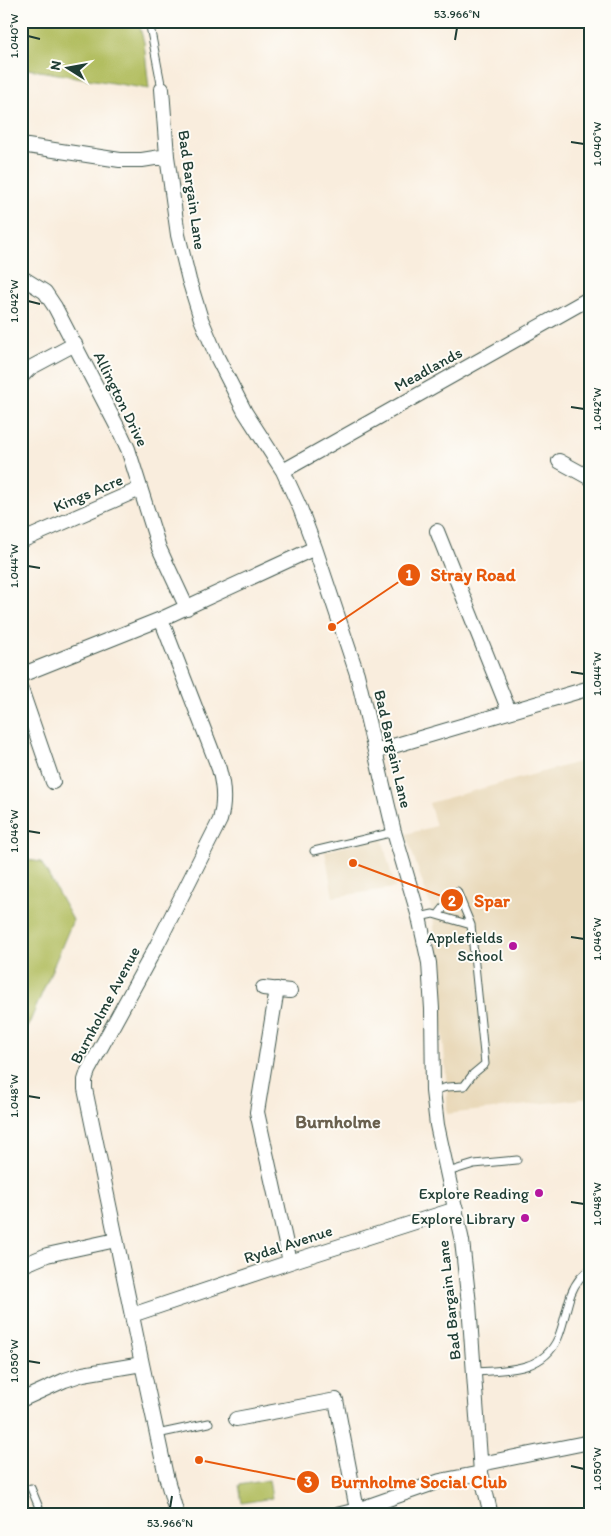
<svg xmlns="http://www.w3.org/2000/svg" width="611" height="1536" font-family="Itim,sans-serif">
	<rect width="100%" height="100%" fill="#fdfcf7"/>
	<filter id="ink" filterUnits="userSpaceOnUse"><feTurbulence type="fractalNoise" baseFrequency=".02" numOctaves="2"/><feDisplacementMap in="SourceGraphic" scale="10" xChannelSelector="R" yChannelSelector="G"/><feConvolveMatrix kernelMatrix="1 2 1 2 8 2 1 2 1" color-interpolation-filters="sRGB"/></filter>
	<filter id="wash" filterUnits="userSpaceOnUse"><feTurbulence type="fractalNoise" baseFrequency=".0096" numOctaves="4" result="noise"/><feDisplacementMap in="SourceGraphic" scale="20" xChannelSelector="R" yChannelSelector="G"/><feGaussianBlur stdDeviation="1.12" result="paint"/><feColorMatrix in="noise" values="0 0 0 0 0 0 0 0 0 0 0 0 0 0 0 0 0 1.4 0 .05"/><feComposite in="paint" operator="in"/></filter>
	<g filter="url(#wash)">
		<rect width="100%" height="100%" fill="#f9eddd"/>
		<!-- built -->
		<path fill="#e9d9ba" d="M590 759V1098L447 1114V1087L433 914 406 834 436 826 429 803Z
			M382 838 395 888 333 897 325 851Z"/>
		<!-- green -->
		<path fill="#b2be60" stroke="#687e4a" d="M21 21H138L144 42 149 89 21 68Z
			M21 859 41 862 73 920 21 1043Z
			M269 1480 272 1498 242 1503 239 1485Z"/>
	</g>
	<g filter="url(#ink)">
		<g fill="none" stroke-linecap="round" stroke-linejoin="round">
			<defs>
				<path id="service" d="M149 21 162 89
					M314 851 394 832
					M438 915 457 891 471 925
					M419 917 433 914 471 925 485 1064 473 1074 464 1086 447 1087 433 1091
					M448 1172 474 1164 517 1160
					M474 1372C506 1370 543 1372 558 1338 564 1324 566 1308 571 1294 575 1284 580 1275 590 1270
					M157 1434 209 1423
					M31 1488 42 1515"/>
				<path id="minor" d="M162 89 167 156 178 235 189 280 201 319 217 357 245 412 283 471 300 508 315 548 357 674 394 832 419 917 429 963 432 1009 433 1091 437 1125 462 1241 469 1304 481 1473 491 1515
					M21 145 120 160H142L167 156
					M21 277 45 292 55 307 121 434 128 449 159 548 187 608
					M21 377 30 368 75 344
					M559 461 590 478
					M283 471 590 298
					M437 531 509 711
					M21 541 140 489
					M161 619 219 769C224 787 225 803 220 820L157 945 88 1071 85 1080V1089L142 1364 166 1476 177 1515
					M21 675 161 619 315 548
					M21 689 53 782
					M376 751 590 688
					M263 988 290 991
					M277 989 257 1112 290 1262
					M21 1266 47 1255 116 1240
					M132 1315 290 1262 456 1209
					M21 1400 65 1380 83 1374 142 1364
					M236 1419 336 1400 357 1510
					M481 1464 590 1442
					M337 1515 357 1510 440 1481 481 1473"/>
			</defs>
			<!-- service casing -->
			<use href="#service" stroke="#40574d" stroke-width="9"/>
			<!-- minor casing -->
			<use href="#minor" stroke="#40574d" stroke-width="16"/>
			<!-- service -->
			<use href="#service" stroke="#fff" stroke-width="7"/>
			<!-- minor -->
			<use href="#minor" stroke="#fff" stroke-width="14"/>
		</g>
	</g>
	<!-- ticks -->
	<path fill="none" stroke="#1f3d34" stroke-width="2" d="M28 36 40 39M455 40 457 28M571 142 584 144M28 301 40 304M571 407 584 409M28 566 40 568M571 672 584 674M28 831 40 833M571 937 584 939M28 1096 40 1098M571 1202 584 1204M28 1361 40 1363M571 1466 584 1469M170 1508 172 1496"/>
	<!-- markers -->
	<g fill="#b5179e" stroke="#fdfcf7" stroke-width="2">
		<circle cx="513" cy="946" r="5"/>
		<circle cx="539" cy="1193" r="5"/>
		<circle cx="525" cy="1218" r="5"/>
	</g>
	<g text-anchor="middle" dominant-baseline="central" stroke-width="4" stroke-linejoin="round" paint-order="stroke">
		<!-- street labels -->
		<g font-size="16" fill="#1f3d34" stroke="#fdfcf7">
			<text transform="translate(192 190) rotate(82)">Bad Bargain Lane</text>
			<text transform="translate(428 369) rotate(-29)">Meadlands</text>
			<text transform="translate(121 399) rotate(64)">Allington Drive</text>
			<text transform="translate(88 493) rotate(-23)">Kings Acre</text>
			<text transform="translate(393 749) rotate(77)">Bad Bargain Lane</text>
			<text transform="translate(105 1005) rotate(-62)">Burnholme Avenue</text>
			<text transform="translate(288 1244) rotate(-18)">Rydal Avenue</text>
			<text transform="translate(449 1300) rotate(-96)">Bad Bargain Lane</text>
		</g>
		<!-- poi labels -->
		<g font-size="16" fill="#1f3d34" stroke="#fdfcf7" text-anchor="end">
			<text x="503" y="937">Applefields<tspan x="503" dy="18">School</tspan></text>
			<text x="529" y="1193">Explore Reading</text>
			<text x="515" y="1218">Explore Library</text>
		</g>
		<!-- neighbourhood labels -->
		<g font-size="18" font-weight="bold" fill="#6a614f" stroke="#fdfcf7">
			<text x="338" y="1122">Burnholme</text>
		</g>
	</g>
	<!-- callouts -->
	<path fill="none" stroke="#e8590c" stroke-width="2" d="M332 627L409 575M353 863L452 900M199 1460L308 1482"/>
	<g fill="#e8590c" stroke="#fdfcf7" stroke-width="2">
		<circle cx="332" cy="627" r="5"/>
		<circle cx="353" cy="863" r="5"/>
		<circle cx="199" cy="1460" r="5"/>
		<circle cx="409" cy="575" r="12"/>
		<circle cx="452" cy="900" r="12"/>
		<circle cx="308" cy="1482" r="12"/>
	</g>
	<g font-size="15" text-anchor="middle" font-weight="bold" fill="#fff">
		<text x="409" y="580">1</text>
		<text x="452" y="906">2</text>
		<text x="308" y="1487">3</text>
	</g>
	<g font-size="18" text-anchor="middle" font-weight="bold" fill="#e8590c" stroke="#fdfcf7" stroke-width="4" stroke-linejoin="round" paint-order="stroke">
		<text x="473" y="581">Stray Road</text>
		<text x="492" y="907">Spar</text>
		<text x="419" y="1488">Burnholme Social Club</text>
	</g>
	<!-- margin -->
	<rect width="611" height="1536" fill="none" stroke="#fdfcf7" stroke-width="55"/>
	<!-- north arrow -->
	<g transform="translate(68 68) rotate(281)" stroke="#fdfcf7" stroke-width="4" paint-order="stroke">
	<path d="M0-4L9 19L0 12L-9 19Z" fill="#1f3d34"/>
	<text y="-8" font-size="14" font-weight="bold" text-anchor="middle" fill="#1f3d34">N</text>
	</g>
	<rect x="28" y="28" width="556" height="1480" fill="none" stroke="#1f3d34" stroke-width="2"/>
	<g font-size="12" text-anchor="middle" fill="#1f3d34">
		<text x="457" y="18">53.966°N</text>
		<text transform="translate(14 36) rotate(-90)" y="4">1.040°W</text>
		<text transform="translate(597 144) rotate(-90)" y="4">1.040°W</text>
		<text transform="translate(14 301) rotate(-90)" y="4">1.042°W</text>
		<text transform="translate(597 409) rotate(-90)" y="4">1.042°W</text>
		<text transform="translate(14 566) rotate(-90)" y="4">1.044°W</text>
		<text transform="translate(597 674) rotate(-90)" y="4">1.044°W</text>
		<text transform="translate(14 831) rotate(-90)" y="4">1.046°W</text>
		<text transform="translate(597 939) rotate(-90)" y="4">1.046°W</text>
		<text transform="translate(14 1096) rotate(-90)" y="4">1.048°W</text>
		<text transform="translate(597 1204) rotate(-90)" y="4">1.048°W</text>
		<text transform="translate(14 1361) rotate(-90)" y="4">1.050°W</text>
		<text transform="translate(597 1469) rotate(-90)" y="4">1.050°W</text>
		<text x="170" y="1527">53.966°N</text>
	</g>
</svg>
